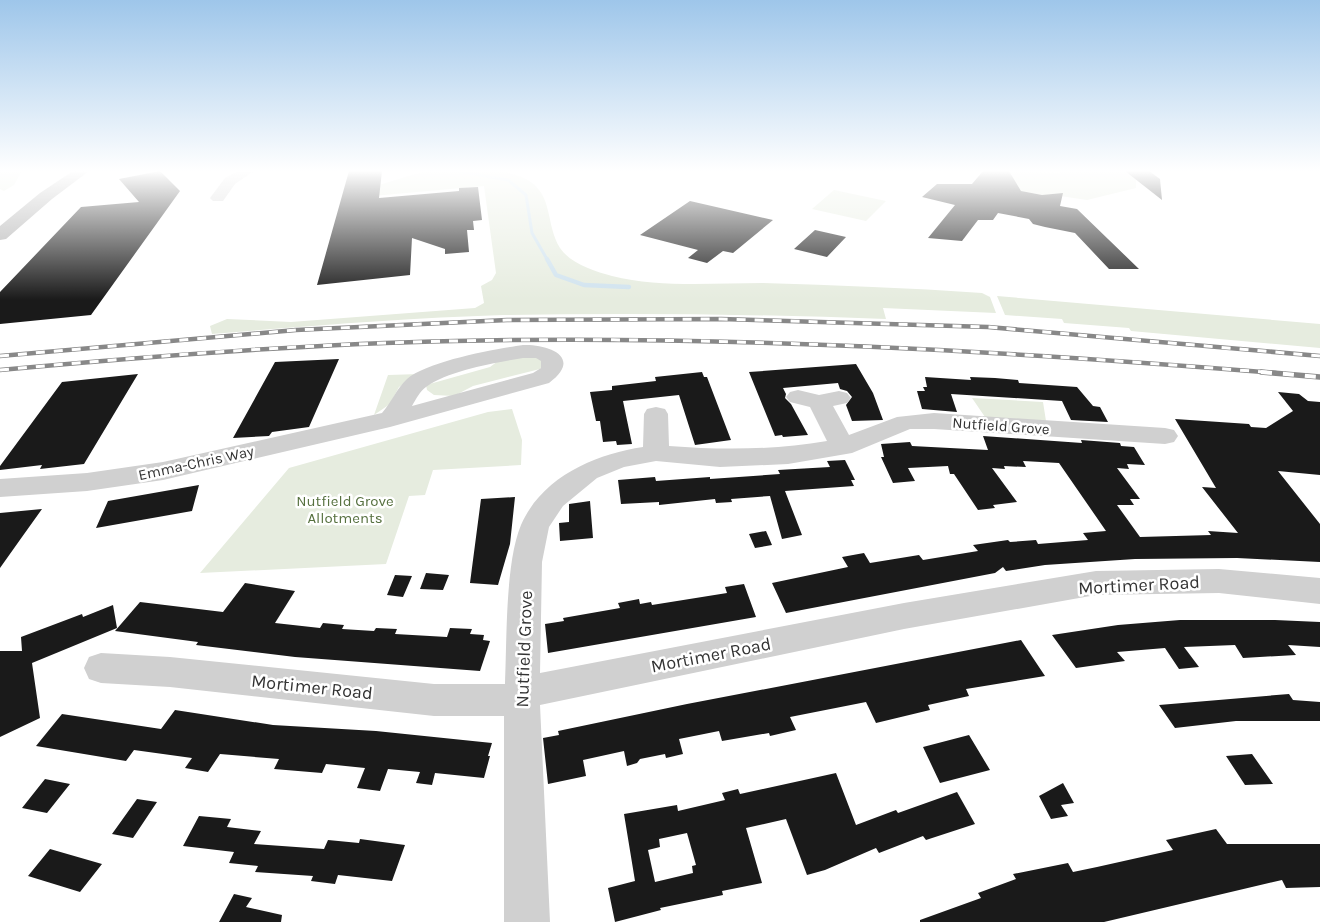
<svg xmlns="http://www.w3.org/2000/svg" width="1320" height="922" font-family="Karla,sans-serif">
	<rect width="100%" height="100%" fill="#fff"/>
	<!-- green -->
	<path fill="#e6ecdf" d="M0 171H22L14 185 4 191 0 189Z
		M425 171C457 171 496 164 526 179 554 194 545 224 560 248 571 264 594 271 612 276 660 288 714 283 763 283 836 285 909 288 982 293L990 297 996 313 883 308 886 319C758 314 631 313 503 315 406 318 309 326 212 334L210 326 227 319 291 322 475 308 484 303 481 286 492 280 496 273 484 186 350 198 379 185Z
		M1012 171 1057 173 1066 171H1125L1136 179V188L1087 200 1047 194 1052 197 1010 189 1003 182Z
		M834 190 886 201 866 221 812 209Z
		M997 296 1320 324V348L1131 331 1129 328 1064 323 1062 319 1005 315Z
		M539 355 543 365 540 369 473 386 454 396 434 395 427 390 426 385 490 367 502 358Z
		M420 374 399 387 390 404 374 415 388 375Z
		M972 398 1043 402 1046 421 985 417Z
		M512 409 522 440 521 465 433 470 425 495 409 496 386 564 200 573 289 468 488 412Z"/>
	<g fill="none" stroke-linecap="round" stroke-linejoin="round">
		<!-- stream-far1 -->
		<path stroke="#cfe2ee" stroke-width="3" d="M457 171 508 180 526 195 532 233 548 261"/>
		<!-- stream -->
		<path stroke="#cfe2ee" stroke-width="4.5" d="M547 259 556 275 584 285 629 287"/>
	</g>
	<!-- building -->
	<path fill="#1a1a1a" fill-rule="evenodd" d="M160 171 180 191 91 315 0 324V292L81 207 139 202 119 179Z
		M349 171H382L379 198 459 191V188L478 187 482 220 473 221 474 230H467L469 252 445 254V249L412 238 410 275 317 285Z
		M983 171H1009L1021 191 1042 195 1063 193 1060 206 1077 209 1139 269H1109L1075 233 1045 227 1033 224 1029 219 998 213 993 220H978L962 241 928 238 955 205 922 197 937 184H972Z
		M1125 171H1149L1160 179 1162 200Z
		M690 201 773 220 733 253 723 251 707 263 688 258 698 250 640 235Z
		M815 230 846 237 827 257 794 249Z
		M339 359 309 427 272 432 269 436 233 438 275 362Z
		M856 364 873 393 883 420 852 421 846 405 852 397 847 391 840 389 838 383 783 388 786 394 785 398 791 404 808 435 783 437 782 435 775 436 749 372Z
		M702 372 704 377H707L731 440 695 445 679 395 623 401 632 444 617 445 616 441 603 442 600 421H596L590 392 612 390V386L656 381 655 377Z
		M138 374 84 464 40 469 42 465 0 470V466L62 382Z
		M925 377 971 380 970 377 995 378 1018 380 1019 383 1077 387 1093 406 1100 407 1108 422 1071 420 1062 401 951 394 957 412 922 409 917 391H925L923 387H927Z
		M1278 392 1299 394 1308 401 1320 402V475L1278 471 1320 524V562L1237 558 1135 559 1045 565 1006 571 1003 567 995 573 786 613 772 583 848 567 842 557 864 553 870 563 919 555 923 560 978 551 973 545 1008 540 1010 542 1036 540 1038 544 1088 540 1083 533 1106 531 1059 463 1023 461 1026 467 1004 466 1005 469 992 468 1017 502 993 505 995 508 978 510 954 474H950L948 466 908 468 915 481 893 483 881 457H884L881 444 910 442 912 446 988 450 983 436 1082 443 1081 440 1120 443 1121 446 1134 447 1145 465 1127 464 1129 469 1117 468 1140 499H1130L1134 505H1117L1140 537 1211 535 1208 531 1238 533 1202 487 1216 488 1175 419 1249 424 1251 427 1266 428 1293 411Z
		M845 460 855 480H851L854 486 785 491 802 535 782 539 770 496 731 499 732 502 716 503 715 499 659 505V502L621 504 618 480 655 477 656 481 710 477V479L780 474 778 470 830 467 827 461Z
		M199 485 192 511 96 528 108 501Z
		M515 497 510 544 498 585 470 583 481 499Z
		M590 501 593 538 560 541 559 523 569 522V504Z
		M42 509 22 537 0 568V513Z
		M766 531 772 545 755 548 749 534Z
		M426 573 449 575 443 590 420 589Z
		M395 575 412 576 403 597 387 595Z
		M245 583 295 591 275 623 320 628 323 623 344 625 342 629 374 631 376 628 397 629 395 634 447 637 450 628 472 629 470 634 484 635 483 640 490 641 480 671 295 657 196 645 198 642 115 631 140 602 223 612Z
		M744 584 756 617 548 653 545 624 564 621 563 618 620 608 618 603 639 599 640 604 651 602 652 605 727 593 725 587Z
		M113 605 117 628 32 663 40 718 0 737V651H22L21 637 82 614 83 617Z
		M1180 620H1275L1320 622V647L1288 645 1296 655 1243 658 1235 645 1184 647 1199 667 1179 669 1165 648 1117 652 1125 661 1076 668 1052 635 1118 625Z
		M1021 640 1045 676 966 689 969 696 928 705 930 710 876 723 866 702 790 717 796 730 770 736 769 733 722 741 719 731 679 739 683 754 666 758 665 754 640 759 637 763 627 766 624 751 583 760 586 776 548 784 543 738 559 735 558 731 687 704Z
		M1289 694 1293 700 1320 702V721H1236L1175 728 1159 705Z
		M175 710 273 725 376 731 492 743 488 756H490L484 778 435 773 432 785 416 783 420 772 388 769 380 791 357 788 365 768 326 764 322 773 274 769 279 759 220 754 208 772 185 768 192 758 134 750 126 761 36 746 62 714 161 729Z
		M969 735 990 770 940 783 923 747Z
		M1252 754 1273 784 1245 785 1226 756Z
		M836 773 856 825 896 810 898 813 957 792 975 824 926 840 923 836 879 853 876 848 825 870 807 875 786 819 746 828 762 883 722 891 723 895 660 908 661 910 615 922 608 888 635 881 624 814 677 805 678 811 725 800 722 793 738 789 740 794ZM687 833 696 865 692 866 693 873 655 882 648 850 660 847 659 839Z
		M45 779 70 784 47 813 22 808Z
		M1063 783 1074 803 1061 805 1068 816 1051 819 1039 796Z
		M137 799 157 802 133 838 112 834Z
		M199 816 231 819 227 827 261 831 254 844 324 849 328 840 359 843 360 839 405 845 392 881 338 875 335 884 311 881 313 876 255 872 258 866 229 863 234 852 183 846Z
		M1216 829 1227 844H1320V887L1286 888 1282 880 1104 922H920V920L981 898 978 893 1016 879 1013 874 1068 863 1073 872 1097 867 1173 850 1166 840Z
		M50 849 102 864 80 892 28 876Z
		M234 894 252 898 246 907 282 915 281 922H219Z"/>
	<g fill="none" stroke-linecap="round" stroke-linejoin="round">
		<!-- minor -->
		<path fill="#d0d0d0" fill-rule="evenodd" d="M238 171H254L235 184 223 201H213L210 198 225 178Z
			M523 345C550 344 583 358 549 383L390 427 163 480 87 491 0 497V479L87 473 163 462 382 413C391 403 397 388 407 379 428 361 495 349 523 345ZM523 358H536L541 361V368L533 373 412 406C416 399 420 391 426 387 450 370 494 363 523 358Z
			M798 390 819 395 839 391 847 393 851 398 847 403 833 406 849 435 897 417 934 413 1165 428 1174 430 1178 436 1174 442 1165 444 934 429H910L852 453 788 464 720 467 656 461 624 467 597 478 563 506 549 527 542 562 540 673 904 603 1096 571 1219 569 1320 578V604L1219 593 1096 595 904 629 540 705 550 922H504V716H434L170 687 101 683 89 679 84 668 89 657 101 653 170 657 434 684H505C507 641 505 563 521 525 542 477 595 454 643 447L644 414 647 409 656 407 665 409 668 414 669 446C722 450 774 450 827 441L810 407 790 402 786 397 790 392Z"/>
		<!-- major -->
		<path fill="#ababab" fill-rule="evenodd" d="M73 171H89L52 199 6 239 0 240V226L40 193Z"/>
		<defs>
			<path id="rail-far1" d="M0 356 296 330 507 320 721 319 988 327 1320 356
				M0 370C151 356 303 344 455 341 729 335 1002 351 1276 373"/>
			<path id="rail" d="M1261 372 1320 377"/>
		</defs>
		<!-- rail-far1 casing -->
		<use href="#rail-far1" stroke="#888" stroke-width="4.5"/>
		<!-- rail casing -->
		<use href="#rail" stroke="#888" stroke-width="5.5"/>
		<!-- rail-far1 -->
		<use href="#rail-far1" stroke="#fff" stroke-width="3" stroke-dasharray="9" stroke-linecap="butt"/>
		<!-- rail -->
		<use href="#rail" stroke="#fff" stroke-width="4" stroke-dasharray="11" stroke-linecap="butt"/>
	</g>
	<!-- sky -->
	<linearGradient id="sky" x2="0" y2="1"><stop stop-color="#9ec6ea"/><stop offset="0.57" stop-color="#fff"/><stop offset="1" stop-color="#fff" stop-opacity="0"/></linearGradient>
	<rect width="1320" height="300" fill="url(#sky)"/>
	<g text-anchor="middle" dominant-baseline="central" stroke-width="5" stroke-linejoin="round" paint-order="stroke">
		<!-- street labels -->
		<g font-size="15" fill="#333" stroke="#fff">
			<text transform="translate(1001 426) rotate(4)">Nutfield Grove</text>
			<text transform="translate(196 463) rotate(-12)">Emma-Chris Way</text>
		</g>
		<!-- park labels -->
		<g font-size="15" fill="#56703f" stroke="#fff">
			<text x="345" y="501">Nutfield Grove<tspan x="345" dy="17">Allotments</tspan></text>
		</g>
		<!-- near-street labels -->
		<g font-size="18" fill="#333" stroke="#fff">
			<text transform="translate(1139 585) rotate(-3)">Mortimer Road</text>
			<text transform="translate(524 649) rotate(-88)">Nutfield Grove</text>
			<text transform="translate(711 655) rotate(-11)">Mortimer Road</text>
			<text transform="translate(312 687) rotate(6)">Mortimer Road</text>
		</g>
	</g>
</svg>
